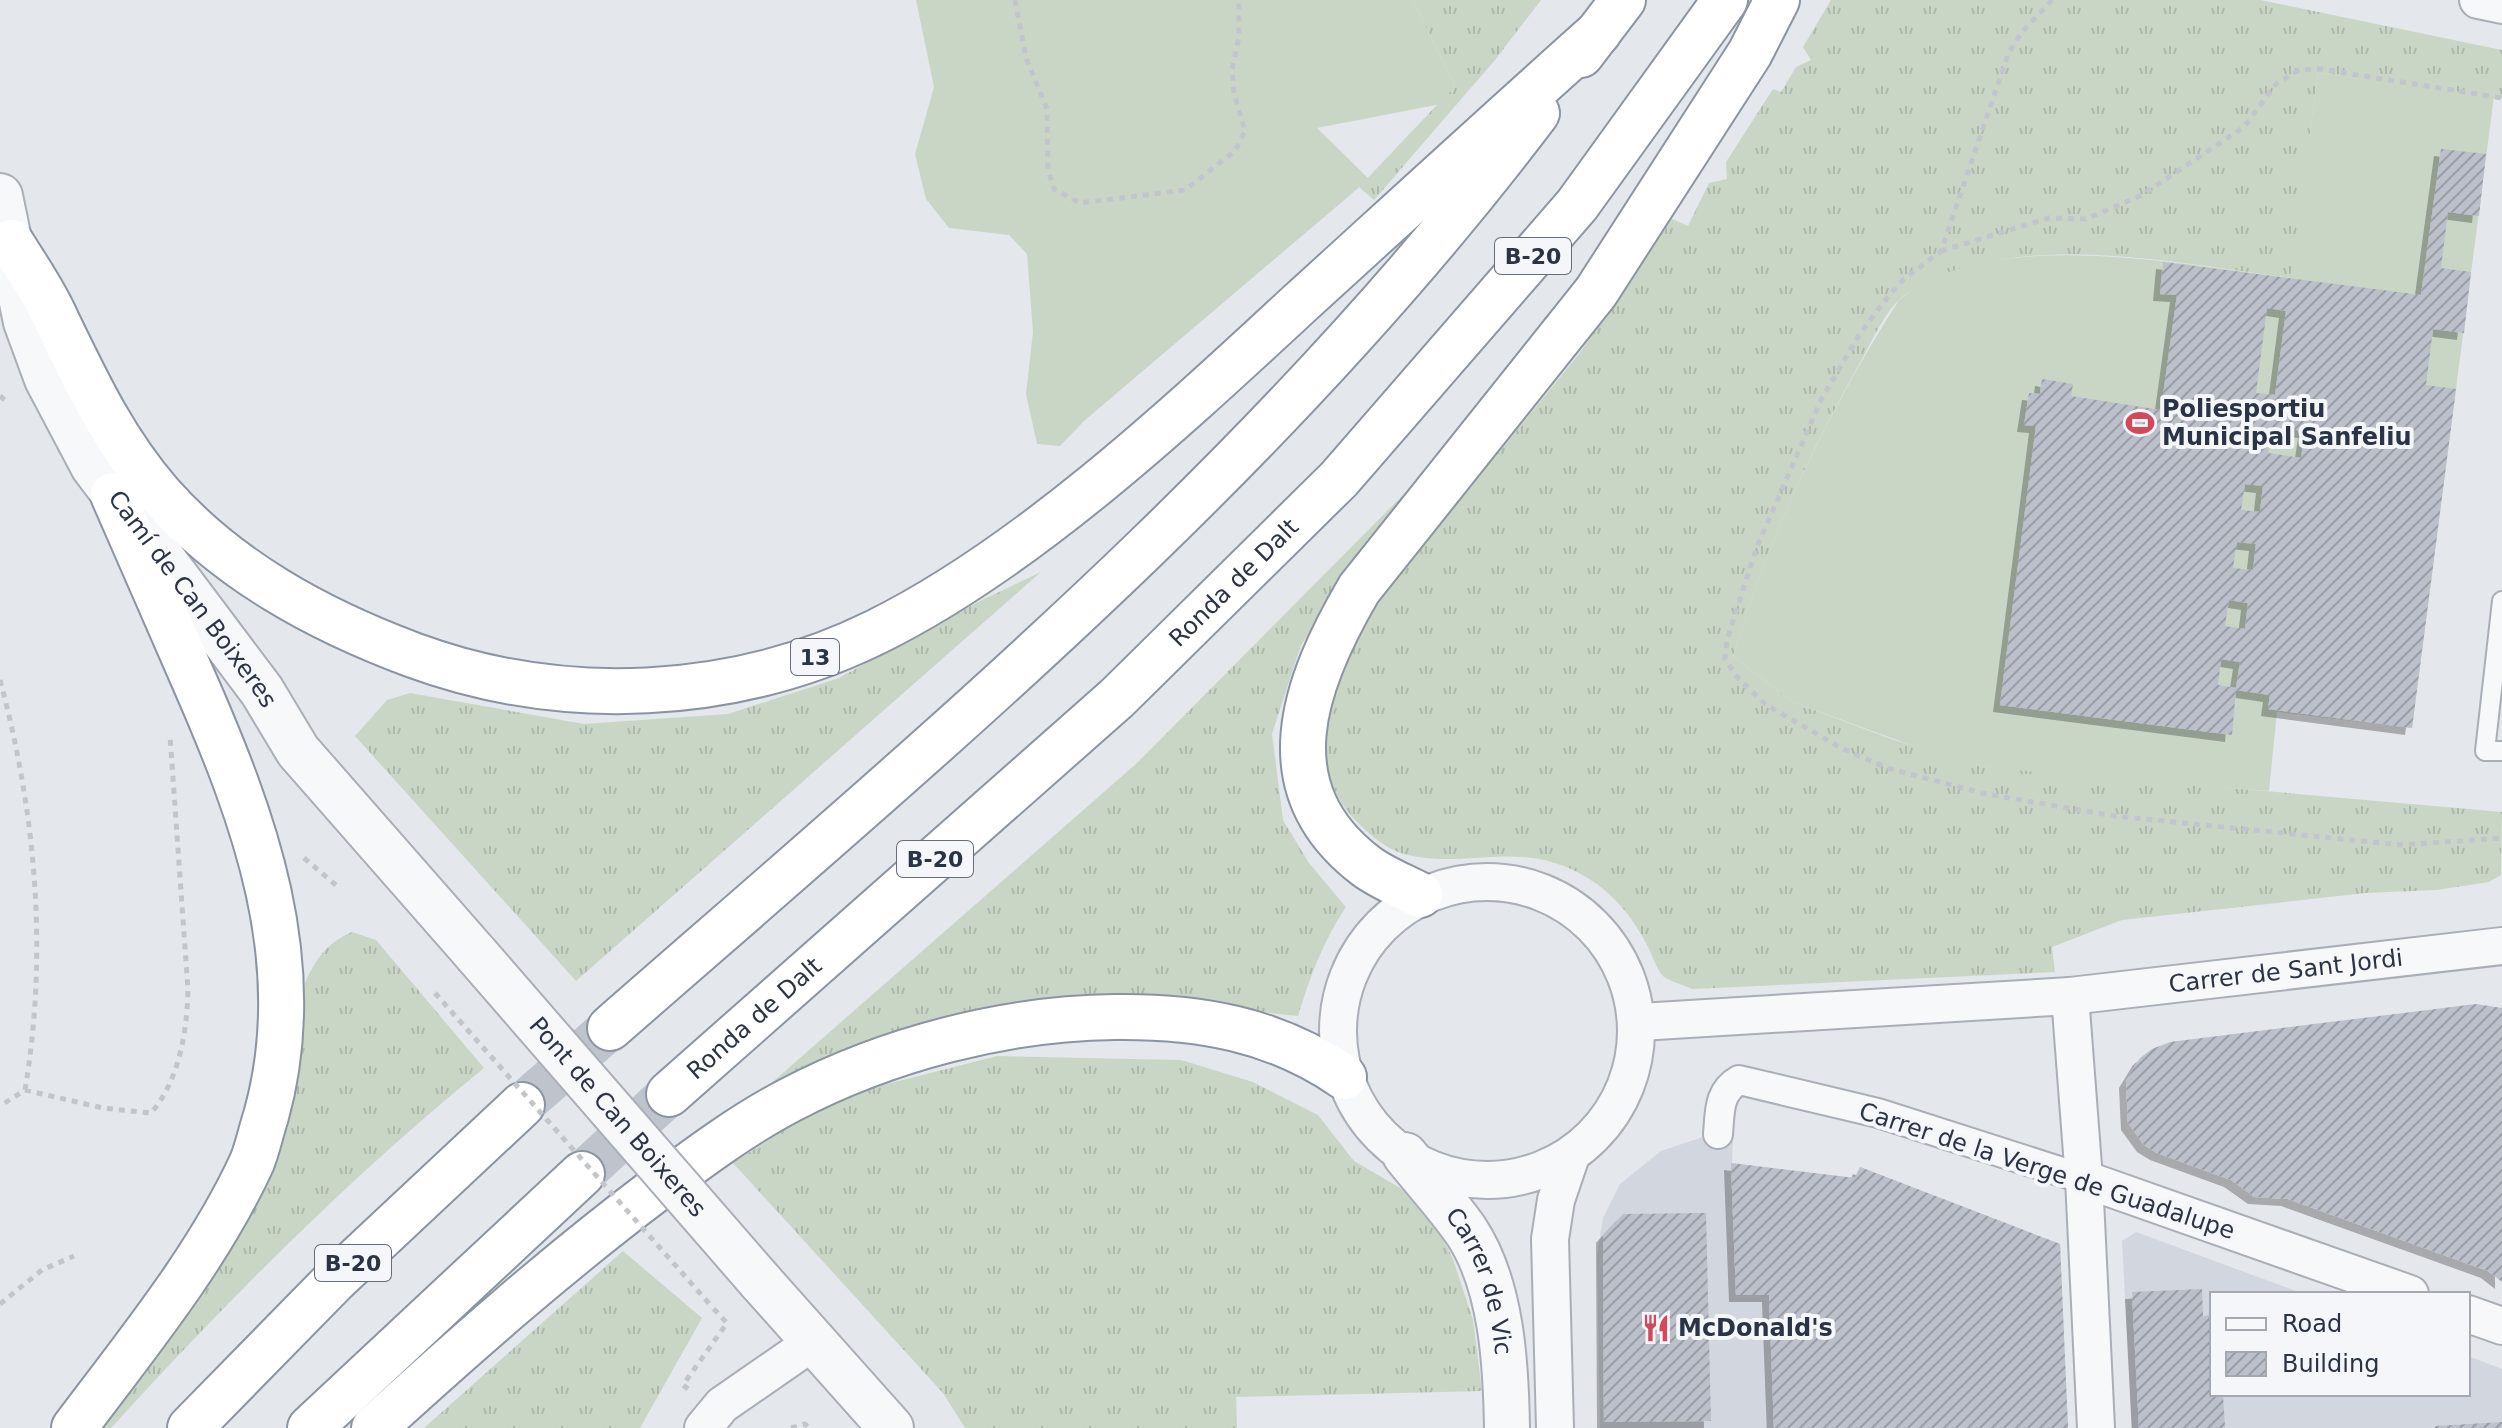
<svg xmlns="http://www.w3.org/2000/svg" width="2502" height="1428" font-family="'DejaVu Sans',sans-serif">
	<defs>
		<pattern id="grass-tufts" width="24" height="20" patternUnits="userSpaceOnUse" patternTransform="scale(2)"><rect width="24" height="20" fill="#c9d6c5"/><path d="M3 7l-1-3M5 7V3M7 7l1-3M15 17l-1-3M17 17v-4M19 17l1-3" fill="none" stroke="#adb8ab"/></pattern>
		<pattern id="building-hatch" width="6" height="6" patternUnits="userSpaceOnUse" patternTransform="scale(2)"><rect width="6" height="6" fill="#bbc0ca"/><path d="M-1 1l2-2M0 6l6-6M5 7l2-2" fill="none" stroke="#989da6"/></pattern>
		<filter id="shadow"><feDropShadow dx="-7" dy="7" stdDeviation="0" flood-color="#0004"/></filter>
	</defs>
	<rect width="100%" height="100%" fill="#e4e7ec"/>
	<!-- built -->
	<path fill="#d2d6de" d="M1703 1137 1733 1138 1732 1163 1854 1178 1860 1167 2060 1244 2068 1428H1600L1597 1255 1603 1218 1620 1184 1661 1151Z
		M2136 1232 2304 1294H2212V1394H2468V1356L2502 1369V1428H2132L2122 1241Z"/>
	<!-- grass -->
	<path fill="url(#grass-tufts)" d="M1413 0H1541L1495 60 1374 200 1359 187 1455 86Z
		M1831 0H2260L2502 50V99L2318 73 2291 278C2174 263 2016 227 1909 292 1888 304 1873 340 1861 361 1808 455 1764 552 1733 656L1793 702 1894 740 1982 766 2502 812 2501 875 2489 882 2437 890 2366 893 2122 920 2052 947 2055 972 1692 989C1684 985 1672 982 1664 977 1657 971 1652 954 1647 945 1630 913 1610 889 1577 872 1513 840 1465 870 1404 854 1387 849 1371 836 1359 824 1294 761 1336 673 1373 607L1579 354 1672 219 1688 226 1709 183 1727 179 1726 162 1773 89 1781 92 1796 67 1811 60 1803 47Z
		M1411 487 1301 645 1272 734 1283 820 1309 863 1346 907C1323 941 1310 977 1298 1016L1262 1012 1117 1017 918 1029 768 1086 1137 763Z
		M1041 572 576 981 355 736 387 700 410 693 584 724 728 714 839 678 978 602Z
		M352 932 376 940 484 1068C350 1177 228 1300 111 1428H99L202 1295 260 1193 305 983C316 958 327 943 352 932Z
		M997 1056 1181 1060 1253 1082 1318 1115 1354 1161 1424 1202 1453 1259 1473 1320 1482 1391 1236 1397 1237 1428H965L943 1393 733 1163 832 1098Z
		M623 1251 702 1318 640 1428H424Z"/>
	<!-- garden -->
	<path fill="#c9d6c5" d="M916 0H1413L1455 86 1441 104 1317 128 1369 179 1084 421 1060 446 1037 444 1026 394 1033 332 1027 254 1009 235 949 228 926 199 915 154 934 87Z
		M2318 73 2494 96 2412 728 2277 712 2269 791 2060 775 1982 766 1943 757 1793 702 1733 656C1771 529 1828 411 1899 300 1987 224 2184 265 2290 278Z"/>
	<!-- building -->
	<path fill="url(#building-hatch)" fill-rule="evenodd" filter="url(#shadow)" d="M2441 149 2486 154 2479 216 2448 212 2441 268 2471 272 2464 333 2433 329 2426 385 2456 389 2412 728 2268 709 2270 695 2236 690 2232 735 2000 705 2036 426 2024 425 2029 393 2040 394 2042 379 2073 384 2071 396 2161 410 2177 295 2160 294 2163 262 2421 295ZM2267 308 2286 311 2275 395 2256 393ZM2271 427 2305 431 2301 458 2268 453ZM2245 484 2263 486 2260 512 2241 510ZM2237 542 2256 544 2253 570 2233 568ZM2229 600 2248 603 2245 629 2225 626ZM2221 659 2240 662 2236 688 2218 685Z
		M2476 1004 2502 1008V1282L2488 1271 2288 1199 2255 1197 2231 1180 2157 1153 2144 1145 2128 1123 2126 1081 2140 1058 2152 1049 2170 1042Z
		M1731 1163 1855 1178 1860 1167 2060 1244 2068 1428H1774L1769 1295H1736Z
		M1706 1213 1711 1421 1604 1422 1603 1236 1623 1214Z
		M2202 1289 2203 1316 2212 1315V1394H2223L2225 1428H2139L2132 1292Z
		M2502 1422V1428H2435V1426Z"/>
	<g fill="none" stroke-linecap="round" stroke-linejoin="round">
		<!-- trunk-tunnel -->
		<path stroke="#bfc3cb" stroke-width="44" stroke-dasharray="44 22" stroke-linecap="butt" d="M522 1105 610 1028
			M582 1174 669 1094"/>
		<defs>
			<path id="service" d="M2502 601 2485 751H2502"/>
			<path id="pedestrian" d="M1718 1134C1720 1112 1718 1092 1739 1080L1878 1113 2084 1179"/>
			<g id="minor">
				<path d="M2478 0 2502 5"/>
				<circle cx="1487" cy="1031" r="149"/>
				<path d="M2070 996 2084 1179 2096 1428"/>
				<path id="s1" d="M1640 1022 2070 996 2502 946"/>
				<path d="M2084 1179 2410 1294"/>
				<path d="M2468 1314 2502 1326"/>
				<path d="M703 1428 722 1405 813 1342"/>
				<path d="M1555 1428 1550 1239 1556 1200 1571 1156"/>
			</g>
			<g id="tertiary">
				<path id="s2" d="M0 196 26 322 47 379 93 466 262 691 298 751 476 954"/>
				<path id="s3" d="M1405 1155C1425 1180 1448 1205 1466 1231 1502 1285 1506 1365 1507 1428"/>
				<path d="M760 1281 891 1428"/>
			</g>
			<g id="trunk">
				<path d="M1581 55 1623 0"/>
				<path d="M11 242C27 268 45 293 57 321 87 383 114 441 160 494 228 571 319 620 413 655 562 710 734 702 876 632 1026 558 1177 417 1299 304 1399 213 1498 122 1599 32"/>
				<path d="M1420 895C1403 886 1382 878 1366 866 1264 788 1304 683 1359 589L1596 292 1750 53 1777 0"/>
				<path d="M610 1028C937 742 1274 462 1537 113"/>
				<path id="s4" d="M669 1094 1117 698 1339 479 1577 205 1725 0"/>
				<path d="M74 1428C137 1344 208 1258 252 1162 258 1147 261 1131 266 1116 309 963 254 817 193 678 166 617 140 556 113 495"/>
				<path d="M190 1428 334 1281 522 1105"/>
				<path d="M310 1428 582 1174"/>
				<path d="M374 1428C465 1345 557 1264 655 1190 698 1158 742 1125 790 1100 887 1049 1006 1018 1115 1017 1199 1016 1274 1029 1344 1077"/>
			</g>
		</defs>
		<!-- service casing -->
		<use href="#service" stroke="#a9aeb7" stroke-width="22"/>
		<!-- pedestrian casing -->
		<use href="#pedestrian" stroke="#a9aeb7" stroke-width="32"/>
		<!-- minor casing -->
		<use href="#minor" stroke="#a9aeb7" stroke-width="40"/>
		<!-- tertiary casing -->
		<use href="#tertiary" stroke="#a9aeb7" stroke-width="48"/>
		<!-- trunk casing -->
		<use href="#trunk" stroke="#8b94a3" stroke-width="48"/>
		<!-- path -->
		<path stroke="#c2c5cb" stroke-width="5" stroke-dasharray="6 6" stroke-linecap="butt" d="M1015 0 1026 58 1047 109 1048 170 1054 189 1080 203 1185 190 1235 151 1245 131 1234 93 1232 69 1239 37V0
			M2052 0 2022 32 2009 52 1941 251 1903 280 1890 294 1859 335 1821 400 1756 549 1727 640 1725 659 1737 677 1765 704 1841 748 1887 768 1986 794 2115 816 2401 845 2502 838
			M1941 251 2049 218 2086 219 2142 195 2244 127 2276 84 2299 70 2320 69 2502 98
			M0 396 6 401
			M0 680C36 814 48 953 25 1090L0 1106
			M304 858 337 886
			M25 1090 103 1108 151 1113C179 1081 187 1032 188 990L170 736
			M0 1304 42 1270 74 1256
			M688 1389 683 1385 727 1323 713 1308
			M791 1428 805 1424 809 1428"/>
		<!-- service -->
		<use href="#service" stroke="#f7f8fa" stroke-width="18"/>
		<!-- pedestrian -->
		<use href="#pedestrian" stroke="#f7f8fa" stroke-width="28"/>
		<!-- minor -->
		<use href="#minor" stroke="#f7f8fa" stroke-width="36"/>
		<!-- tertiary -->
		<use href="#tertiary" stroke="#f7f8fa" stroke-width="44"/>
		<!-- trunk -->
		<use href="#trunk" stroke="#fff" stroke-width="44"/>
		<defs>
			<g id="tertiary-bridge">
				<path id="s5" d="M476 954 760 1281"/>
			</g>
		</defs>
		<!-- tertiary-bridge casing -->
		<use href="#tertiary-bridge" stroke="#a9aeb7" stroke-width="48" stroke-linecap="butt"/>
		<!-- path-bridge -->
		<path stroke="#c2c5cb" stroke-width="5" stroke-dasharray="6 6" stroke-linecap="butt" d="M435 993 713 1308"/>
		<!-- tertiary-bridge -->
		<use href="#tertiary-bridge" stroke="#f7f8fa" stroke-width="44"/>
	</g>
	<!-- icons -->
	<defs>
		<symbol id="stadium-bare" viewBox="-9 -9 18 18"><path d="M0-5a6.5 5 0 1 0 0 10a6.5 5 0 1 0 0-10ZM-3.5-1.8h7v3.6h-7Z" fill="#d1495b" stroke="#f4f6f9" stroke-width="2.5" paint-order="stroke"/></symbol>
		<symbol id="restaurant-bare" viewBox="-9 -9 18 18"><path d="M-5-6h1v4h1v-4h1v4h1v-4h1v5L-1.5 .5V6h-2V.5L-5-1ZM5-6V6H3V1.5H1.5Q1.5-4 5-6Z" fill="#d1495b" stroke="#f4f6f9" stroke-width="2.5" paint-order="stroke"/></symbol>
	</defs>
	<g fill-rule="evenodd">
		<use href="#stadium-bare" x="2120" y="403" width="40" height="40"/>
		<use href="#restaurant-bare" x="1636" y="1308" width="40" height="40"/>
	</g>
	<g text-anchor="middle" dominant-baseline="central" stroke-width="8" stroke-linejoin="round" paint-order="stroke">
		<!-- shield labels -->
		<g fill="#f4f6f9" stroke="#676e7b" stroke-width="2">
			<rect x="1495" y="238" width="76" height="36" rx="6"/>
			<rect x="791" y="639" width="48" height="36" rx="6"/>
			<rect x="897" y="841" width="76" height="36" rx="6"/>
			<rect x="315" y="1245" width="76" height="36" rx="6"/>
		</g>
		<g font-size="22" font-weight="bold" fill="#2b3445">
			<text x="1533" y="256">B-20</text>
			<text x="815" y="657">13</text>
			<text x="935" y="859">B-20</text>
			<text x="353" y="1263">B-20</text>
		</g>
		<!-- poi labels -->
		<g font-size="24" font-weight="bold" fill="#2b3445" stroke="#f4f6f9" text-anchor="start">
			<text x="2162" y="409">Poliesportiu<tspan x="2162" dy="28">Municipal Sanfeliu</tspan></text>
			<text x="1678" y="1328">McDonald's</text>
		</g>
		<!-- street labels -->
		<g font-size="24" fill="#2b3445" stroke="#f4f6f9">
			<text stroke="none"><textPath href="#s4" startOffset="762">Ronda de Dalt</textPath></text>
			<text stroke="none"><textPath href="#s2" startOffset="454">Camí de Can Boixeres</textPath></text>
			<text stroke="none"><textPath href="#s1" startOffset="648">Carrer de Sant Jordi</textPath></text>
			<text stroke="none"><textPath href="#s4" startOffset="114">Ronda de Dalt</textPath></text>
			<text stroke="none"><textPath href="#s5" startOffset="216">Pont de Can Boixeres</textPath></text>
			<text transform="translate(2047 1171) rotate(18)">Carrer de la Verge de Guadalupe</text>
			<text stroke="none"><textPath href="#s3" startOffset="150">Carrer de Vic</textPath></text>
		</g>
	</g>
	<!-- legend -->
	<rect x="2210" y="1292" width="260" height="104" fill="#f4f6f9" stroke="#a4a8b1" stroke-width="2"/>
	<rect x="2226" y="1318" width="40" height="12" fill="#f7f8fa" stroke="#a4a8b1" stroke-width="2"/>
	<text x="2282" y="1332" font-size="24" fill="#2b3445">Road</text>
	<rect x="2226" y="1352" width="40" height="24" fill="url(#building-hatch)" stroke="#a4a8b1" stroke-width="2"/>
	<text x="2282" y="1372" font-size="24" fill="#2b3445">Building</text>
</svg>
